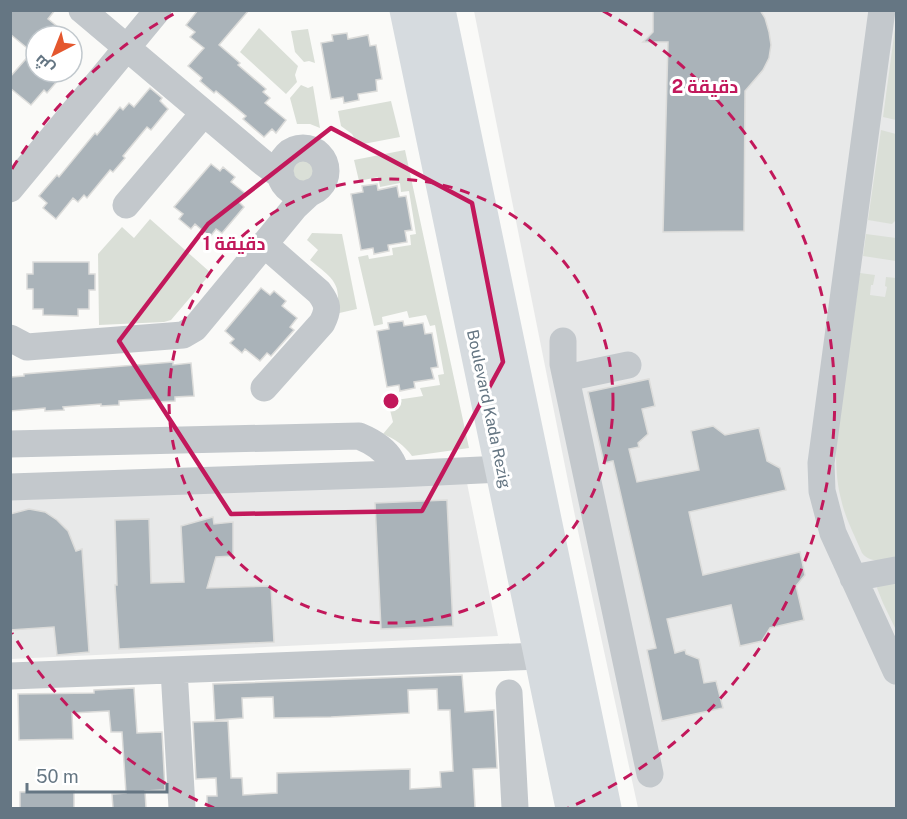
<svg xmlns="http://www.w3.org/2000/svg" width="907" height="819" font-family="'Public Sans',Cairo,sans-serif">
	<rect width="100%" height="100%" fill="#fafaf8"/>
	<!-- built -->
	<path fill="#e8e9e9" d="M474 11H896V808H638L578 531Z
		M467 483 498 636 11 659V500Z"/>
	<!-- green -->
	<path fill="#dadfd7" d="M896 21V120L883 117Z
		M259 28 298 66 295 75 297 82 286 94 240 52Z
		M308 29 315 63 309 61 304 62 295 52 291 31Z
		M301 85 308 88 313 86 320 128 310 124H297L290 98Z
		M391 101 400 137 358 145 352 134 341 126 338 111Z
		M881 130 896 134V220L892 224 868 220Z
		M405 150 469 448 412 456C404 445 395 439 383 434L393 422 386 394 393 393 396 400 423 396 420 388 440 385 438 375 444 374 435 325 430 326 426 315 409 318 407 311 382 317 383 324 374 326 358 257 368 255 369 259 393 255 392 248 411 245 410 235 416 234 409 191 401 192 400 183 380 187 378 177 359 181 354 160Z
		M289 170a14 14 0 1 1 28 0a14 14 0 1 1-28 0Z
		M150 219 211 273 171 320 164 322 99 325 98 254 122 227 134 238Z
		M312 233 342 234 357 309 335 314C344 284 332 278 310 260L318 250 307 240Z
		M866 234 896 238V261L863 256Z
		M860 273 875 275 873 285H871L870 295 885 297 887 287 885 286 886 277 896 278V557C884 560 871 564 862 553 855 536 845 518 841 499 836 480 836 461 836 442Z
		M896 577V630L883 603 877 588 878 585Z"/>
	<!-- building -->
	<path fill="#aab3b9" stroke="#dcdcda" stroke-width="1.5" d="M10 10H55L48 19 69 36H36V72H65L47 93 44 90 31 105 10 88V77L32 52 10 34Z
		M198 10H249L219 45 240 63 238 65 266 89 263 92 270 98 265 103 286 120 276 133 272 129 264 137 243 119 246 116 216 91 214 93 200 81 202 78 188 66 204 48 190 37 195 32 186 25Z
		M653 10H760L765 18 769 32 771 45 769 58 763 70 745 91 744 231 663 232 668 42H643L653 32Z
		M347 33 348 39 368 35 370 46 376 45 382 79 376 80 377 91 358 94 359 100 344 103 343 97 331 99 321 43 333 41 332 35Z
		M150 88 162 98 160 101 168 109 151 130 147 127 123 156 125 158 113 172 110 170 87 198 84 195 78 202 73 198 56 219 43 208 47 203 39 196 57 175 59 177 95 133 97 135 120 107 123 110 129 103 134 107Z
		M211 164 220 171 223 167 235 177 231 182 246 194 239 202 244 207 222 233 216 229 210 237 195 224 191 229 179 219 183 214 174 207Z
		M377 184 378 190 397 186 399 197 406 196 412 230 405 231 407 242 388 245 389 251 374 254 373 248 361 250 351 194 363 192 362 186Z
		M33 262H89V274H95V290H89V309H78V316L43 315V309H33V289H27V274H33Z
		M261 288 270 295 274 291 286 301 282 306 297 318 290 327 294 330 271 356 267 353 260 361 245 349 242 353 230 343 234 339 225 331Z
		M403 321 404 326 423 323 425 334 432 333 438 367 431 368 434 379 414 382 415 388 400 391 399 385 387 387 377 331 389 329 388 323Z
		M173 362V365L191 363 194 396 175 397V401L157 402V399L119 401V405L101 406V404L63 407 64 410 45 411V408L10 411V377L24 376V374Z
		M649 379 655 406 642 409 648 434 638 443 639 447 629 449 637 482 699 470 691 431 713 426 725 435 759 428 767 461 780 468 786 490 689 512 703 575 800 552 805 575 796 586 804 620 770 628 762 641 740 646 731 605 667 619 675 653 685 650 686 654 699 659 704 683 716 681 723 708 662 721 647 650 656 648 613 461 604 463 588 392Z
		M447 500 453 626 381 629 375 503Z
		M29 509 45 512 57 520 68 531 76 551 82 549 89 652 57 655 54 627 10 630V514Z
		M213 517 214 524 233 522V556L216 557 207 588 271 586 274 642 119 649 115 585H117L115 520 149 519 151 583 184 582 181 526Z
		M462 675 465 712 494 710 497 768 473 769 475 808H207V796H217L216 778 196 779 193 722 228 721 231 778H242L243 795 277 793V773L410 769V789L441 787 440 772 453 771 450 710H438L437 689 408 690 409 713 331 717 274 718 273 697 242 698 243 718 215 720 213 684Z
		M134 688 137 733 162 732 165 790 145 791 146 808H113L112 794 126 793 122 732H111L109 711 72 713 73 739 19 740 18 694 94 693V690Z
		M74 791V808H20V792Z"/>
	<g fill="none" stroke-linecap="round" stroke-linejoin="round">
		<!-- minor -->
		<path stroke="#c3c8cc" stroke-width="27" d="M82 10 261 161 281 176
			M882 10 821 463 822 491 833 533 896 671
			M280 171a23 23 0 1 1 46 0a23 23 0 1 1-46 0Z
			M10 189 158 10
			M126 205 204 113
			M264 244 319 292C328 304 329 309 322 323L264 388
			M10 338 27 347 183 335 195 328 295 207 311 192
			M563 341V364L650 774
			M566 378 628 365
			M10 444 359 436C371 441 384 448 391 460 394 464 395 470 396 474
			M10 487 396 474 502 469
			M853 578 896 570
			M174 670 182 808
			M10 676 540 656
			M509 693 515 808"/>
		<!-- major -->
		<path stroke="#d6dbdf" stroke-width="33" d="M406 10 572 808
			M439 10 605 808"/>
	</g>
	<!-- marked area -->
	<path fill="none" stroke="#c2185b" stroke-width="4.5" stroke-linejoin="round" d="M331 128 472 203 503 362 422 511 231 514 119 341 208 224Z"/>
	<!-- distance rings -->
	<g fill="none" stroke="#c2185b" stroke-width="3" stroke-dasharray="10 8">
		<circle cx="391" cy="401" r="222"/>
		<path d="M214 808A444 444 0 0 1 12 633M12 169A444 444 0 0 1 179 11M603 11A444 444 0 0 1 568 808"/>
	</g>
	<g text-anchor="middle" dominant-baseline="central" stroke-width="6" stroke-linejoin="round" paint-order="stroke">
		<!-- street labels -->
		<g font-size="16" fill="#657683" stroke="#fff">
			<text transform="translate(489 409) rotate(78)">Boulevard Kada Rezig</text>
		</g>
	</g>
	<circle cx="391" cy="401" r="9" fill="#c2185b" stroke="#fff" stroke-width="3"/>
	<g font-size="18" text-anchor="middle" font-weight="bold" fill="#c2185b" stroke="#fff" stroke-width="6" stroke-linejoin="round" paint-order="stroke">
		<text x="705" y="93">2 دقيقة</text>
		<text x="234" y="250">1 دقيقة</text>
	</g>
	<!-- border -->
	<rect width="907" height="819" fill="none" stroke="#657683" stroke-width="24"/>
	<!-- north arrow -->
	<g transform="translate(54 54) rotate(222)"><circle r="28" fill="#ffffff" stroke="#c1c8cd" stroke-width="1.5"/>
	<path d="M0-4.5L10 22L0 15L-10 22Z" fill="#e4572e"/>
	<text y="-9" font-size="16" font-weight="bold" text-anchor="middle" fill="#657683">ش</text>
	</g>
	<!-- scale -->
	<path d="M27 783v9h140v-9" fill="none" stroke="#657683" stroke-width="3"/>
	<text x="36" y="783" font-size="18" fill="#657683" stroke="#ffffff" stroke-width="4.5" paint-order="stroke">50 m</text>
</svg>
